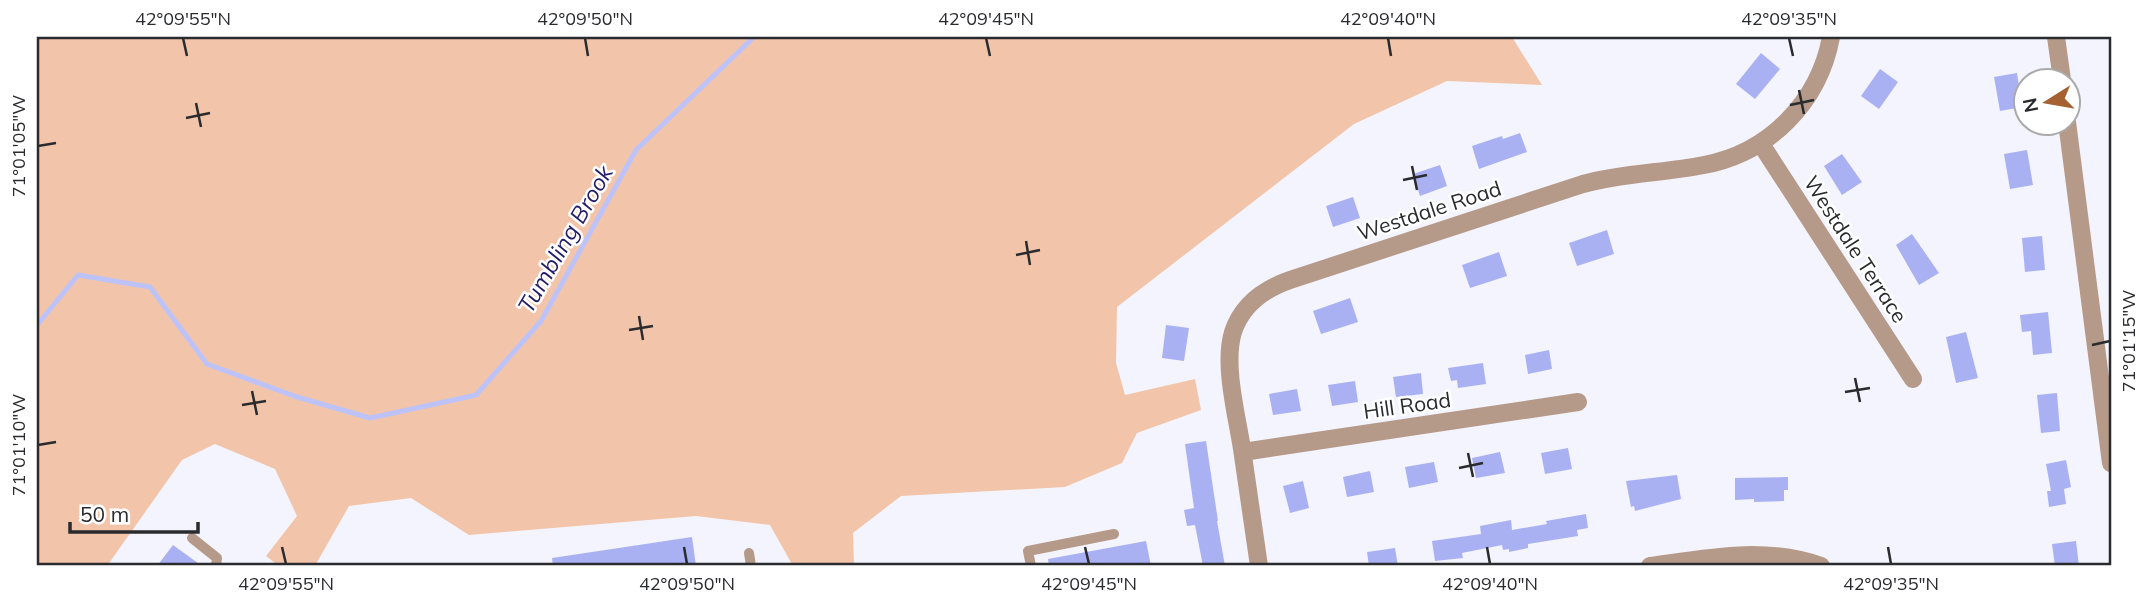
<svg xmlns="http://www.w3.org/2000/svg" width="2148" height="603" font-family="Mulish,sans-serif">
	<rect width="100%" height="100%" fill="#f3f4fd"/>
	<!-- green -->
	<path fill="#f2c5aa" d="M37 37H1512L1542 85 1447 81 1354 124 1117 307 1116 363 1125 395 1195 379 1201 410 1137 433 1122 463 1065 487 901 496 853 533 854 566H793L770 525 696 516 469 535 411 498 349 506 316 564 279 566 266 556 297 516 275 469 215 444 182 460 107 566H37Z"/>
	<g fill="none" stroke-linecap="round" stroke-linejoin="round">
		<!-- stream -->
		<path stroke="#bdc3f9" stroke-width="5" d="M37 325 78 275 150 287 207 364 297 397 370 418 476 395 541 321 636 150 754 37"/>
	</g>
	<!-- building -->
	<path fill="#aab1f3" d="M1761 53 1780 69 1755 99 1736 84Z
		M1880 69 1898 82 1879 109 1861 96Z
		M2017 73 2022 107 2000 111 1994 77Z
		M1520 133 1527 152 1479 169 1472 146 1502 136 1503 139Z
		M2027 150 2033 185 2010 189 2004 154Z
		M1842 154 1862 182 1842 195 1824 166Z
		M1440 165 1447 186 1420 196 1413 174Z
		M1353 197 1360 218 1333 227 1326 206Z
		M1607 230 1614 254 1577 266 1569 243Z
		M1912 234 1939 273 1919 285 1896 245Z
		M2042 236 2045 270 2025 272 2022 238Z
		M1499 252 1507 276 1470 288 1462 265Z
		M1350 298 1358 322 1321 334 1313 311Z
		M2048 312 2052 353 2033 355 2031 331 2022 332 2020 315Z
		M1166 325 1189 328 1184 361 1162 358Z
		M1966 332 1978 378 1956 383 1946 337Z
		M1549 350 1552 369 1528 374 1525 355Z
		M1483 363 1486 384 1458 388 1457 380 1451 381 1448 368Z
		M1421 373 1423 394 1396 397 1393 377Z
		M1355 381 1358 402 1332 406 1328 385Z
		M1297 389 1301 411 1273 415 1269 394Z
		M2057 393 2060 431 2041 433 2037 395Z
		M1206 441 1218 521H1217L1225 566H1203L1195 525 1187 526 1184 510 1194 508 1185 444Z
		M1568 448 1572 469 1545 474 1541 453Z
		M1500 452 1505 473 1476 478 1472 458Z
		M2066 460 2071 487 2064 489 2066 504 2049 507 2047 491H2051L2046 464Z
		M1434 462 1438 482 1409 488 1405 467Z
		M1370 471 1374 492 1347 497 1343 477Z
		M1677 475 1681 499 1635 511 1634 506 1631 507 1626 481Z
		M1788 477V490H1784V501L1754 502V499L1735 500V478Z
		M1303 481 1309 508 1290 513 1283 486Z
		M1586 514 1588 528 1577 530 1578 536 1528 544V548L1509 552V549L1503 550 1502 545 1462 553 1463 558 1435 561 1432 541 1481 534 1480 526 1511 520 1512 530 1547 524 1546 521Z
		M692 537 696 566H553L552 558Z
		M1146 541 1151 566H1049L1048 559Z
		M2076 541 2079 566H2055L2052 544Z
		M173 545 202 566H157Z
		M1395 548 1398 566H1369L1367 552Z"/>
	<g fill="none" stroke-linecap="round" stroke-linejoin="round">
		<!-- lane -->
		<path stroke="#b69a89" stroke-width="10" d="M192 538 217 558 216 566
			M749 553 751 566
			M1031 566 1028 551 1114 534"/>
		<!-- street -->
		<path stroke="#b69a89" stroke-width="18" d="M2056 37 2062 80
			M2067 122 2111 463
			M1761 144 1913 379
			M1243 452 1578 402
			M1259 566C1253 527 1248 488 1242 449 1237 416 1223 365 1233 332 1242 305 1264 289 1290 280L1583 184C1622 173 1664 173 1704 165 1769 153 1819 102 1831 37
			M1650 566C1707 558 1765 546 1821 566"/>
	</g>
	<!-- ticks -->
	<path fill="none" stroke="#2a2b2e" stroke-width="2.5" d="M183 38 187 56M585 38 588 56M986 38 990 56M1388 38 1391 56M1789 38 1793 56M1799 90 1804 114M196 103 201 127M1790 105 1814 100M186 118 210 113M38 146 56 143M1412 166 1417 190M1403 180 1427 175M1026 241 1030 265M1016 255 1040 250M639 316 643 340M629 330 653 326M2092 345 2110 341M1855 378 1860 402M252 391 257 415M1845 392 1870 388M242 405 266 401M38 445 56 442M1468 453 1473 477M1459 468 1483 463M282 547 286 564M684 547 687 564M1085 547 1089 564M1487 547 1490 564M1888 547 1891 564"/>
	<g text-anchor="middle" dominant-baseline="central" stroke-width="5" stroke-linejoin="round" paint-order="stroke">
		<!-- street labels -->
		<g font-size="21" fill="#2a2b2e" stroke="#fff">
			<text transform="translate(1429 210) rotate(-18)">Westdale Road</text>
			<text transform="translate(1856 249) rotate(57)">Westdale Terrace</text>
			<text transform="translate(1407 405) rotate(-8)">Hill Road</text>
		</g>
		<!-- water labels -->
		<g font-size="23" font-style="italic" fill="#241e68" stroke="#fff">
			<text transform="translate(565 239) rotate(-60)">Tumbling Brook</text>
		</g>
	</g>
	<!-- border -->
	<rect width="2148" height="603" fill="none" stroke="#ffffff" stroke-width="77"/>
	<!-- north arrow -->
	<g transform="translate(2047 102) rotate(259)"><circle r="33" fill="#ffffff" stroke="#aaaaab" stroke-width="2"/>
	<path d="M0-5L12 26L0 18L-12 26Z" fill="#a56132"/>
	<text y="-10" font-size="19" font-weight="bold" text-anchor="middle" fill="#2a2b2e">N</text>
	</g>
	<!-- scale -->
	<path d="M70 522v10h128v-10" fill="none" stroke="#2a2b2e" stroke-width="3.5"/>
	<text x="80" y="522" font-size="21" fill="#2a2b2e" stroke="#ffffff" stroke-width="5" paint-order="stroke">50 m</text>
	<rect x="38" y="38" width="2072" height="526" fill="none" stroke="#2a2b2e" stroke-width="2.5"/>
	<g font-size="18" text-anchor="middle" fill="#2a2b2e">
		<text x="183" y="25">42°09'55"N</text>
		<text x="585" y="25">42°09'50"N</text>
		<text x="986" y="25">42°09'45"N</text>
		<text x="1388" y="25">42°09'40"N</text>
		<text x="1789" y="25">42°09'35"N</text>
		<text transform="translate(19 146) rotate(-90)" y="6">71°01'05"W</text>
		<text transform="translate(2129 341) rotate(-90)" y="6">71°01'15"W</text>
		<text transform="translate(19 445) rotate(-90)" y="6">71°01'10"W</text>
		<text x="286" y="590">42°09'55"N</text>
		<text x="687" y="590">42°09'50"N</text>
		<text x="1089" y="590">42°09'45"N</text>
		<text x="1490" y="590">42°09'40"N</text>
		<text x="1891" y="590">42°09'35"N</text>
	</g>
</svg>
